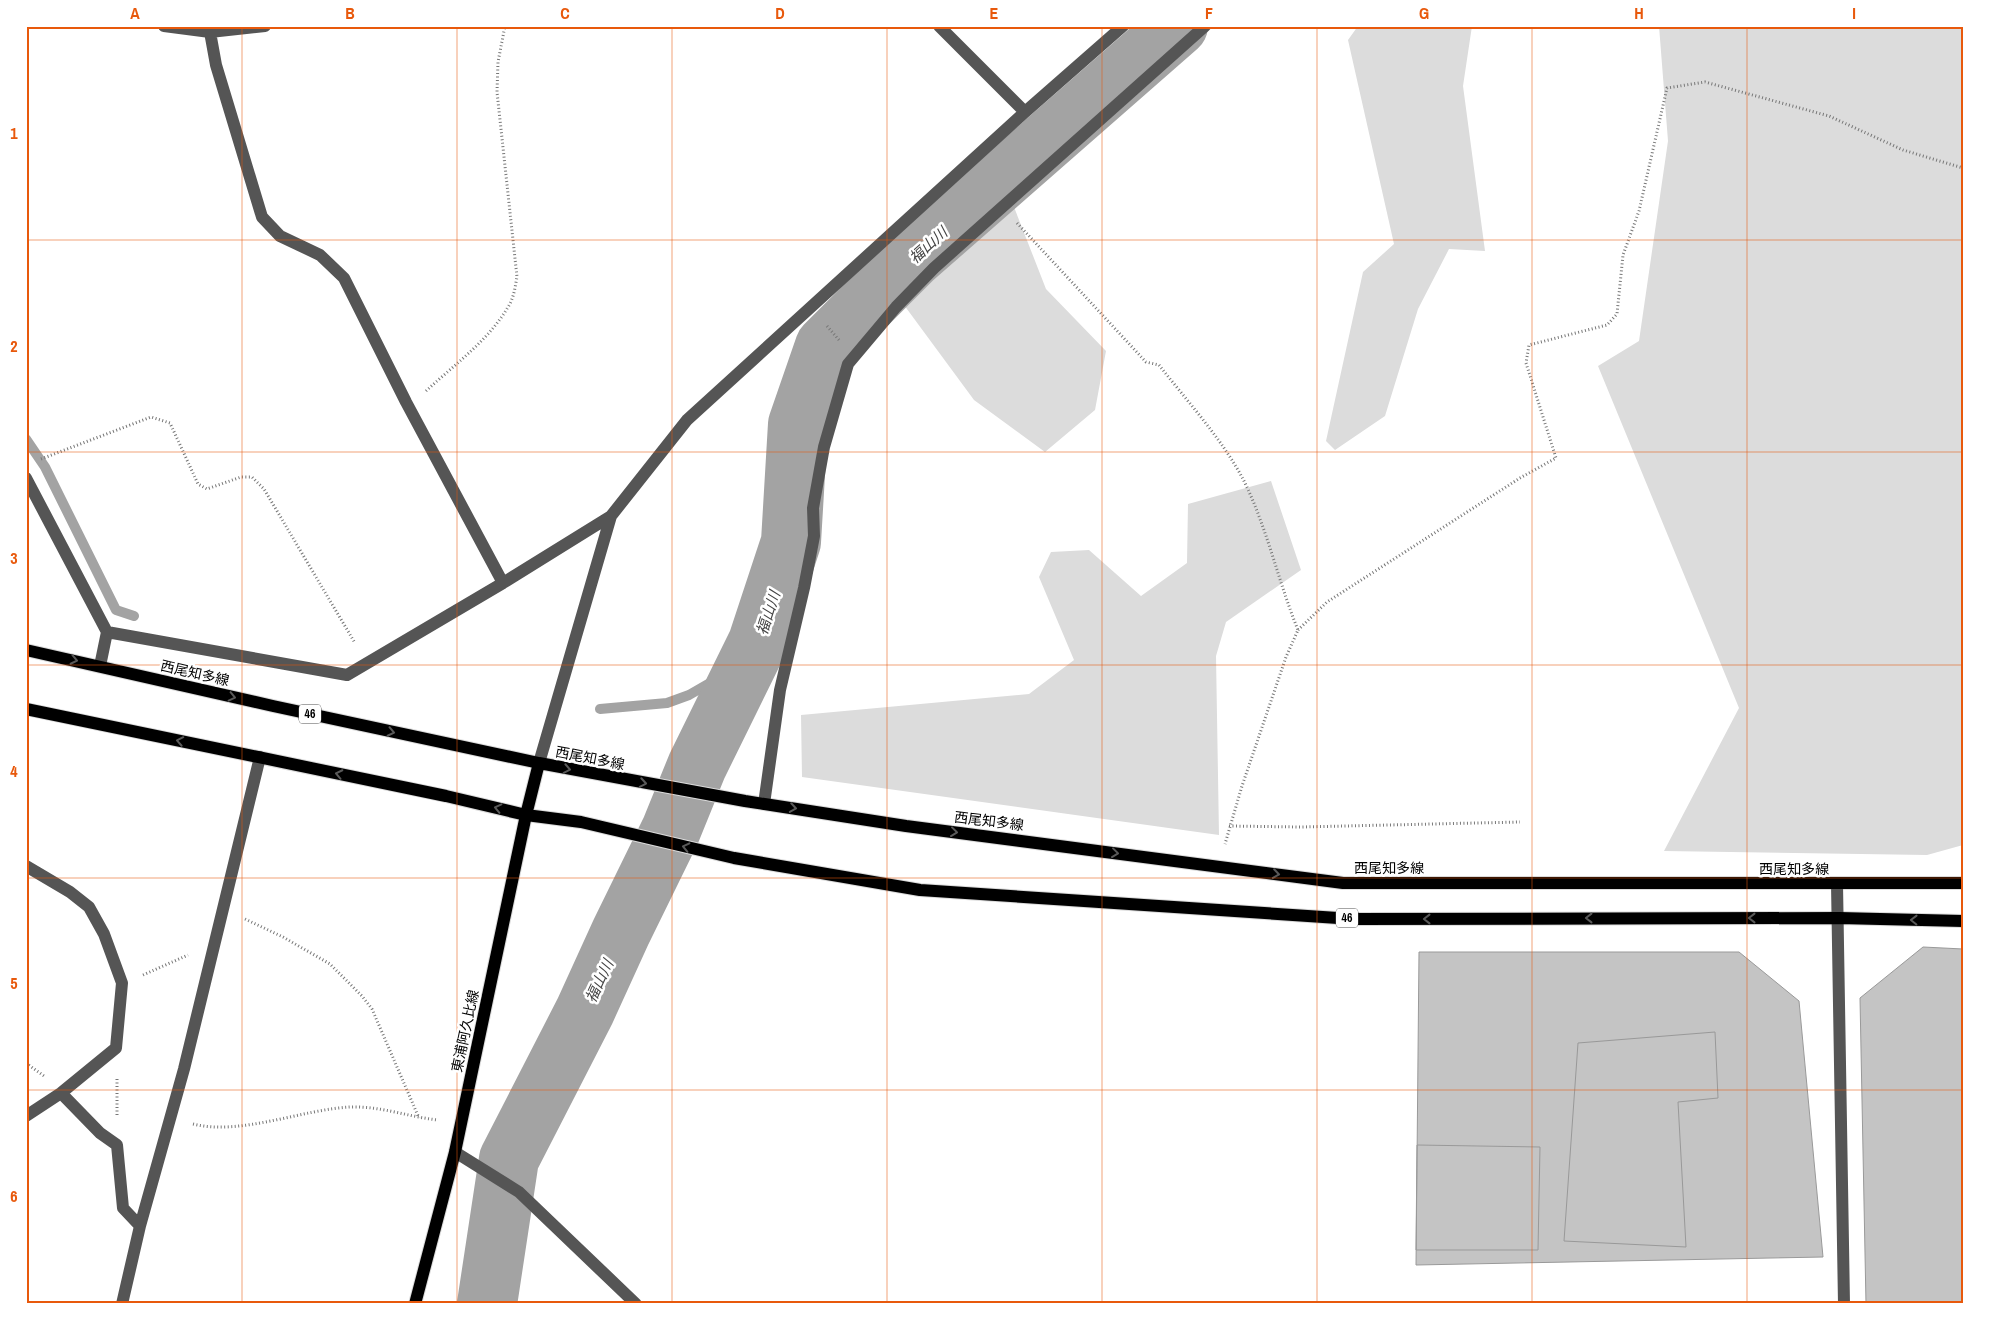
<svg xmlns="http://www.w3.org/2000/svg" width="1989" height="1330" font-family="'Archivo Narrow','Noto Sans JP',sans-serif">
	<rect width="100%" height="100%" fill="#fff"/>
	<!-- green -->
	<path fill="#dcdcdc" d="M1358 26H1472L1463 86 1485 251 1449 249 1418 309 1385 416 1335 450 1326 441 1363 272 1394 244 1348 40Z
		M1659 26H1963V845L1927 855 1664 851 1739 708 1598 366 1639 341 1668 141Z
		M1014 207 1046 289 1106 351 1095 410 1045 452 974 400 904 305Z
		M1271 481 1301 570 1226 622 1216 656 1219 835 802 777 801 715 1029 694 1074 660 1039 577 1051 552 1089 550 1141 596 1187 563 1188 504Z"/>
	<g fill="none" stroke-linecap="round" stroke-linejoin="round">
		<!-- stream -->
		<path stroke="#a3a3a3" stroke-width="10" d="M26 439 45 467 116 610 134 616
			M600 709 667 703 689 695 748 661"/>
		<!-- river -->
		<path stroke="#a3a3a3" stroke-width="60" d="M487 1304 509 1159 585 1011 621 932 671 830 697 766 758 642 791 542 798 424 825 346 912 259 1178 26"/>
	</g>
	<!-- building -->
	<path fill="#c4c4c4" stroke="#999" d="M1923 947 1963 949V1304H1866L1860 998Z
		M1419 952H1739L1799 1001 1823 1257 1416 1265Z
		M1715 1032 1718 1098 1678 1102 1686 1247 1564 1241 1578 1043Z
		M1417 1145 1540 1147 1538 1250H1416Z"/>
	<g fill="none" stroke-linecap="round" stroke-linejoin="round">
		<defs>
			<path id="major" d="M26 650 273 706 539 763 745 801 906 826 1343 883H1963
				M26 709 446 796 526 815 581 822 734 858 920 890 1353 919 1839 918 1963 921
				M415 1304 455 1152 526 815 539 763"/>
		</defs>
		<!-- major casing -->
		<use href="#major" stroke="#dbdbdb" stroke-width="14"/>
		<!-- path -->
		<path stroke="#777" stroke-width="3" stroke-dasharray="1 2.5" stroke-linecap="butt" d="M1017 223 1146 362 1159 365C1187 401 1222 439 1243 479 1267 527 1278 581 1298 630L1286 657 1242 786 1225 844
			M827 326 839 340
			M426 391C454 365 489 340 508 307 514 298 515 287 517 277L497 92 498 62 505 26
			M41 459 151 417 170 423 198 484 207 489 241 477H252L264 489 355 643
			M1298 630 1327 602 1520 478 1556 458 1526 363 1529 345 1607 325 1617 314 1623 255 1639 211 1667 88 1705 82 1829 116 1903 150 1963 168
			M1229 826 1301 827 1520 822
			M245 919 283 937 330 964 362 996 372 1009 419 1118
			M143 975 188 955
			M26 1063 44 1076
			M117 1079V1117
			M193 1124C241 1136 303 1109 351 1107 381 1106 409 1117 438 1120"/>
		<!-- minor -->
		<path stroke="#555" stroke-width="12" d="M164 26 210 32 265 26
			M939 26 1025 112
			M210 32 216 65 262 217 280 236 320 255 344 278 406 402 503 583
			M26 478 107 632
			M100 666 107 632 347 675 503 583 611 516 687 420 1025 112 1123 26
			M539 763 611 516
			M764 804 780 690 804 588 814 536 813 508 824 447 848 364 896 307 934 268 1205 26
			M26 866 70 892 89 907 104 934 122 983 116 1048 61 1093 26 1116
			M1837 884 1844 1304
			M61 1093 100 1133 117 1145 123 1208 140 1226
			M455 1152 519 1192 636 1304
			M122 1304 140 1226 184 1069 260 757"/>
		<!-- major -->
		<use href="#major" stroke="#000" stroke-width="12"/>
	</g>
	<!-- one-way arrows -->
	<defs><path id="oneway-chevron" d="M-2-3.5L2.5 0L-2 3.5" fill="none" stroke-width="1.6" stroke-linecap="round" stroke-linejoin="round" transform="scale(1.25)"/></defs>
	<g stroke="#595959">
		<use href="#oneway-chevron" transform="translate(74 660) rotate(12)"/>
		<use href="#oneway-chevron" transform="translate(232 697) rotate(13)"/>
		<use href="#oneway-chevron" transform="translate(391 732) rotate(12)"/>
		<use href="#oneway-chevron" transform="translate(180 741) rotate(-169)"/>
		<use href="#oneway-chevron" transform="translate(567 769) rotate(11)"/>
		<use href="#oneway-chevron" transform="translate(339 774) rotate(-168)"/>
		<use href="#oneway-chevron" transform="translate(643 783) rotate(10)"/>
		<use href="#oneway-chevron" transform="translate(498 808) rotate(-167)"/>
		<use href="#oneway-chevron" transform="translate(793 808) rotate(9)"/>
		<use href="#oneway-chevron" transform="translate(954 832) rotate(7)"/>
		<use href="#oneway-chevron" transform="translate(686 847) rotate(-167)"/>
		<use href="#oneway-chevron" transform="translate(1115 853) rotate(7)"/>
		<use href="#oneway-chevron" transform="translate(1276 874) rotate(8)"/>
		<use href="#oneway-chevron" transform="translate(1589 918) rotate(180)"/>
		<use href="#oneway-chevron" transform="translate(1752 918) rotate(180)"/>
		<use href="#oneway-chevron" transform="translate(1427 919) rotate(180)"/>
		<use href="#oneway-chevron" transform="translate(1914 920) rotate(-179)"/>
	</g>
	<!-- grid -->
	<path fill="none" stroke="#e8590c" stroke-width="1" stroke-opacity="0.55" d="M242 26V1304M457 26V1304M672 26V1304M887 26V1304M1102 26V1304M1317 26V1304M1532 26V1304M1747 26V1304M26 240H1963M26 452H1963M26 665H1963M26 878H1963M26 1090H1963"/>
	<g text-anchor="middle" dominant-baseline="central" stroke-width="5" stroke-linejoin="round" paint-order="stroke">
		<!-- shield labels -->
		<g fill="#fff" stroke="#4c4c4c" stroke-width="1">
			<rect x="299" y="704.5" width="22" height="19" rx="4"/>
			<rect x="1336" y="908.5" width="22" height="19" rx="4"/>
		</g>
		<g font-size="12" font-weight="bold" fill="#000">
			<text x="310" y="714">46</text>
			<text x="1347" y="918">46</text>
		</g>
		<!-- street labels -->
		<g font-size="14" fill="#000" stroke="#fff">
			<text transform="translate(195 673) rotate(13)">西尾知多線</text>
			<text transform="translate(590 758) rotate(11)">西尾知多線</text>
			<text transform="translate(989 821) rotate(7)">西尾知多線</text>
			<text x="1389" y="868">西尾知多線</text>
			<text x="1794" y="869">西尾知多線</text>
			<text transform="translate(465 1031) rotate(-78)">東浦阿久比線</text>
		</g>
		<!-- water labels -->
		<g font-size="15" font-style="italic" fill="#444" stroke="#fff">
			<text transform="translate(928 245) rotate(-42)">福山川</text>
			<text transform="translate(768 613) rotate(-72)">福山川</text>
			<text transform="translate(599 981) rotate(-65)">福山川</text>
		</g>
	</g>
	<!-- border -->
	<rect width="1989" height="1330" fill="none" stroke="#ffffff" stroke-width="55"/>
	<rect x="28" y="28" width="1934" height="1274" fill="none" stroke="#e8590c" stroke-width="2"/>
	<g font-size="16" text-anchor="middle" font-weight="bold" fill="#e8590c">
		<text x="135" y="19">A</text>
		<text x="350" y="19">B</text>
		<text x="565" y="19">C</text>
		<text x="780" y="19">D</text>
		<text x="994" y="19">E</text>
		<text x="1209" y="19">F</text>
		<text x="1424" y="19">G</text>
		<text x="1639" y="19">H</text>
		<text x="1854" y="19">I</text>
		<text x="14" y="139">1</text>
		<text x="14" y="352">2</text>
		<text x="14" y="564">3</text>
		<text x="14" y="777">4</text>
		<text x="14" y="989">5</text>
		<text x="14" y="1202">6</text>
	</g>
</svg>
